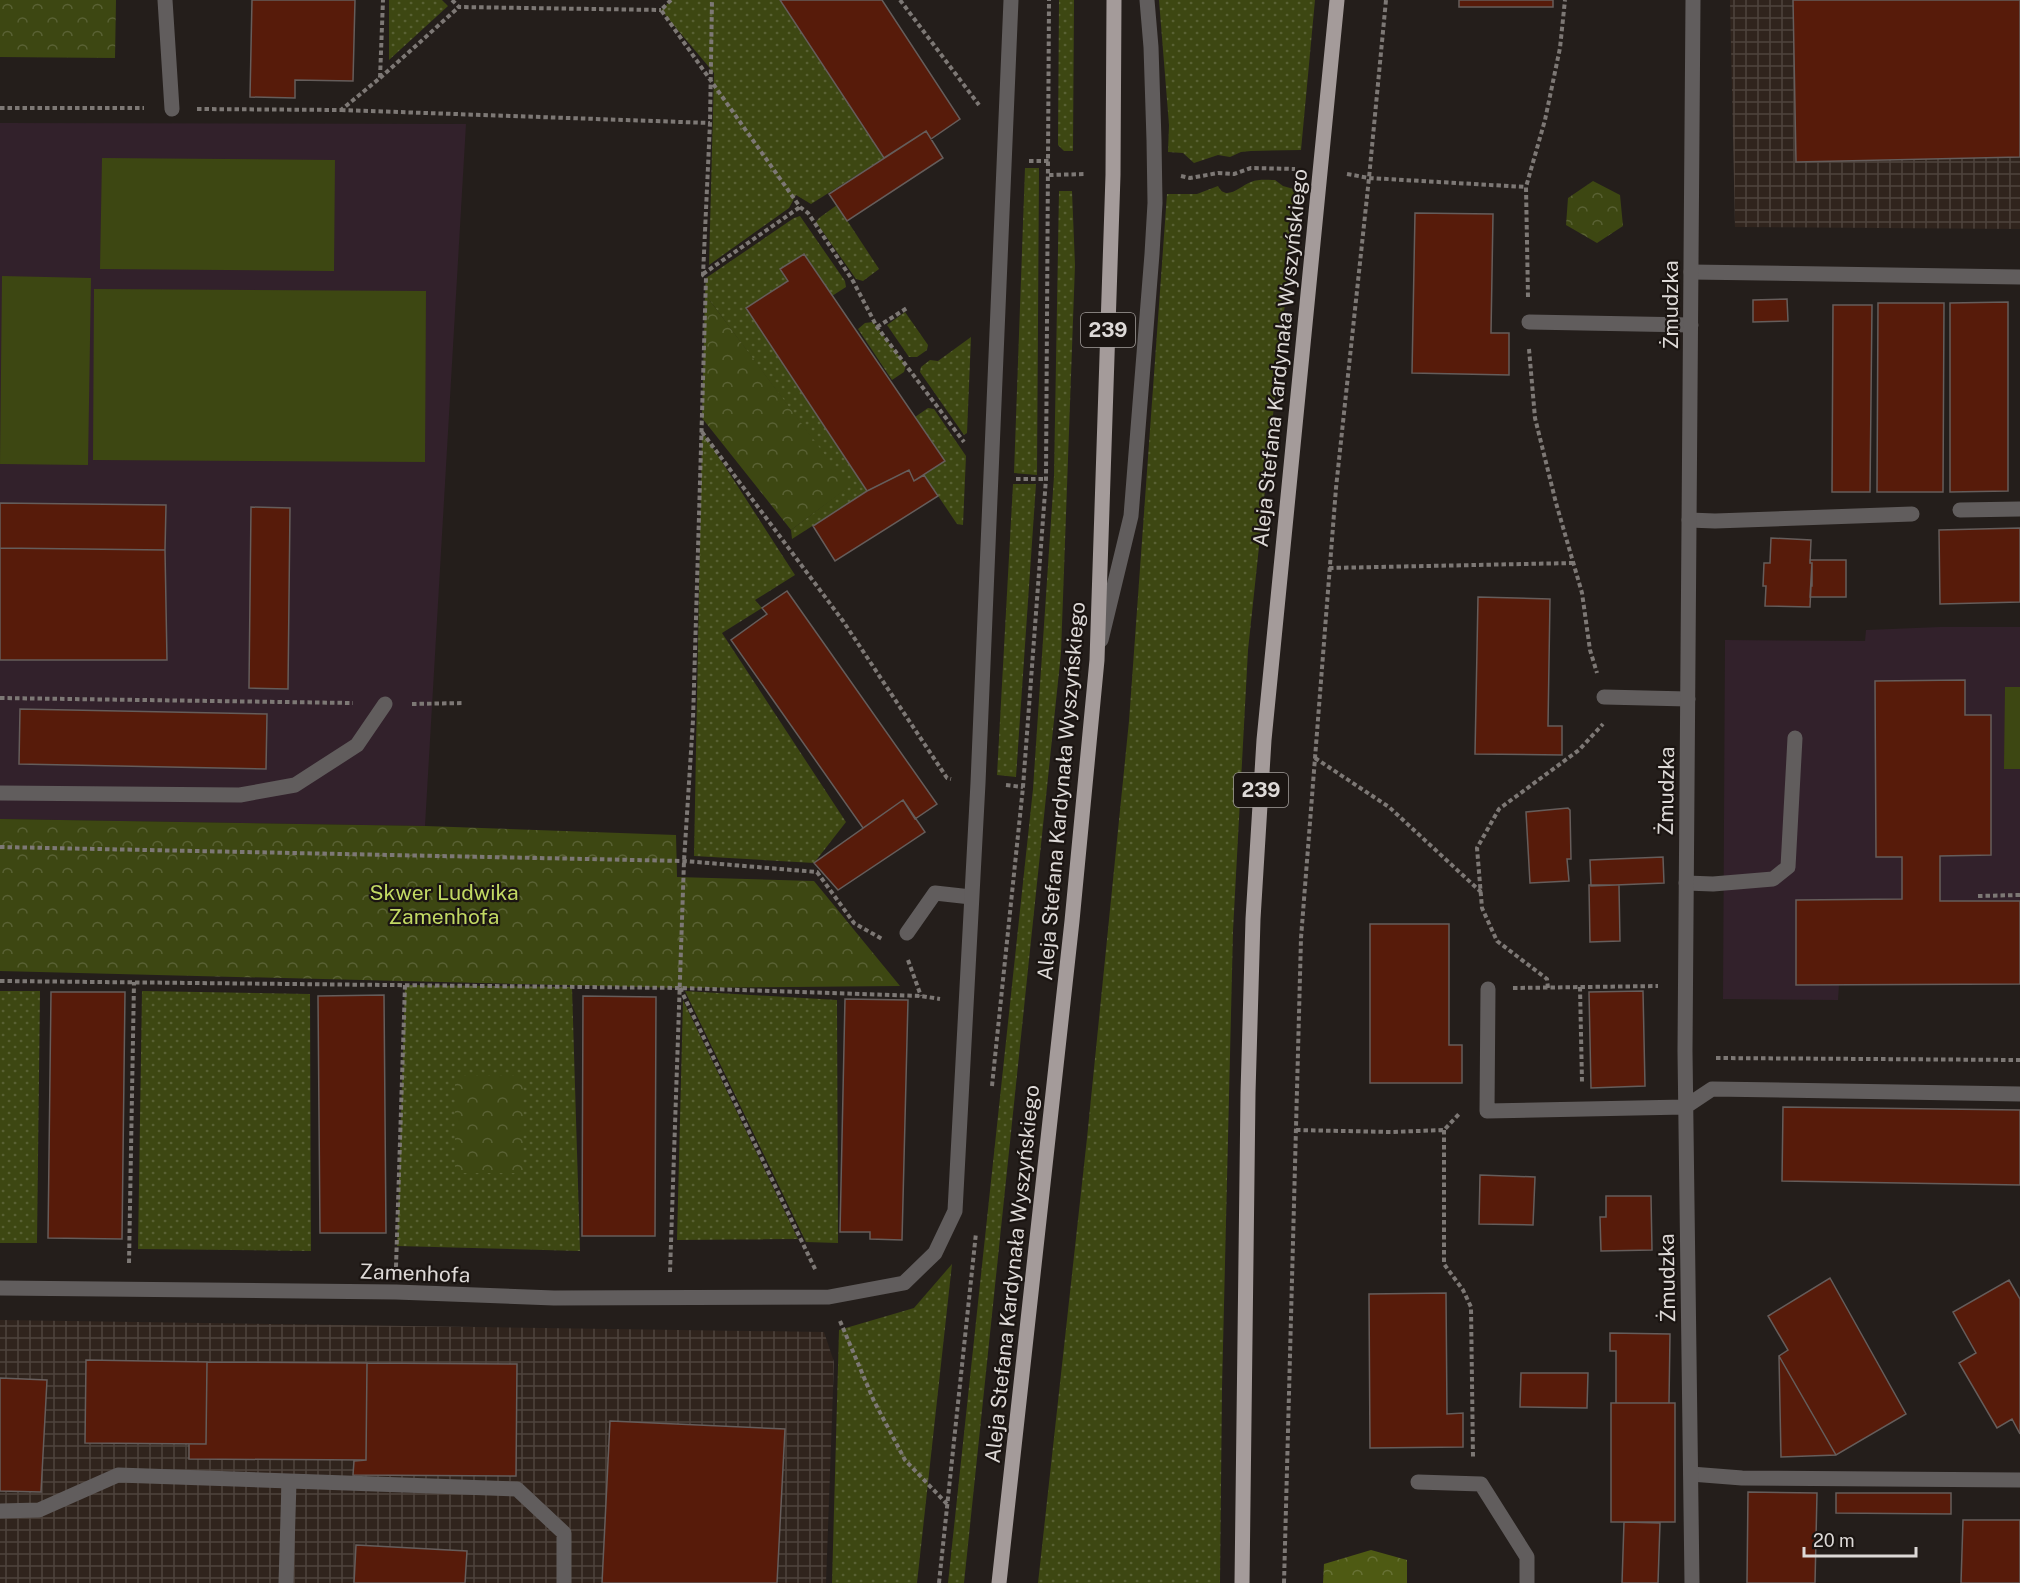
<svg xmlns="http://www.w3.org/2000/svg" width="2020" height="1583" font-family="'Public Sans',sans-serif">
	<defs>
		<pattern id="industrial-grid" width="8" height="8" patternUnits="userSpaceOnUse" patternTransform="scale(1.5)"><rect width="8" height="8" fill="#30241d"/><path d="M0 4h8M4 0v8" fill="none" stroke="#4e433d"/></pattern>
		<pattern id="grass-dots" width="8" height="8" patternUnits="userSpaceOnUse" patternTransform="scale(1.5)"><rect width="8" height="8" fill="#3d4712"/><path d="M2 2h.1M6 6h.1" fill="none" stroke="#596134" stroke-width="1.8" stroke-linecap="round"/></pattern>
		<pattern id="forest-crowns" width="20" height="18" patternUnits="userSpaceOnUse" patternTransform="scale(1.5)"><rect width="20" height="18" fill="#4e5a13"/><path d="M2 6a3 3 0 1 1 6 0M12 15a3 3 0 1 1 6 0" fill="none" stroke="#677135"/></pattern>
		<pattern id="park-crowns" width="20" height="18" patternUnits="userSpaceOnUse" patternTransform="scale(1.5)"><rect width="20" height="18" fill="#3d4712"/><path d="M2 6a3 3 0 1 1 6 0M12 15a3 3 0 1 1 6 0" fill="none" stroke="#596134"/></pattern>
	</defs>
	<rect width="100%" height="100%" fill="#241e1b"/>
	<!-- industrial -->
	<path fill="url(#industrial-grid)" d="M1730 0H2020V229L1735 227Z
		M0 1320 824 1332 834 1362 826 1583H0Z"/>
	<!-- education -->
	<path fill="#32212b" d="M0 123 466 124 425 826 0 819Z
		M1940 627H2020V984L1839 985 1838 1000 1723 999 1725 640 1865 641 1866 630Z"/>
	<!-- grass -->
	<path fill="url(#grass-dots)" d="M389 0H442L448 6 389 60Z
		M671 0H780L884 158 811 204 796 195 789 208 709 265 714 73 661 10Z
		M1059 0H1074L1073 151H1064L1058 145Z
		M1159 0H1315L1301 150 1251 151 1241 152 1230 157 1218 155 1194 163 1183 153 1168 152 1169 125Z
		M1025 168H1039L1037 475 1014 473Z
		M1275 180 1283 186 1297 190 1248 650 1233 931 1222 1388 1220 1583H1038L1087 1138 1129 721 1167 194H1197L1218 186C1226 202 1240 186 1251 182 1258 179 1267 180 1275 180Z
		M1059 191H1072L1075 265 1061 653 964 1583H948L1033 789 1054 476Z
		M837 205 879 269 863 281 856 279 816 222 819 218Z
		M800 216 845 281 846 287 832 296 804 254 781 269 788 281 746 308 867 491 792 539 791 530 848 487 705 294 706 278 794 218Z
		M905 312 928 345 927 350 917 357H909L887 325Z
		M873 322 906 365 904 372 892 380 858 329 865 323Z
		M971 337 967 433 964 435 920 372 921 367 930 360 938 361Z
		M928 408 934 409 966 456 963 525 957 524 924 475 945 461 915 417Z
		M702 431 795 575 755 600 762 608 722 633 846 822 814 863 694 856Z
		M1013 484H1036L1016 777 997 775Z
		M405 985 572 987 580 1251 397 1246Z
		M0 991H40L37 1243H0Z
		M142 991 310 994 311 1251 138 1249Z
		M685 991 837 1000 838 1243 806 1242Z
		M683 1000 798 1239 677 1240Z
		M952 1264 917 1583H832L839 1330 914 1308Z"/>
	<!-- forest -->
	<path fill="url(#forest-crowns)" d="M1371 1550 1407 1560V1583H1323L1324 1564Z"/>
	<!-- park -->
	<path fill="url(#park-crowns)" d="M0 0H116L115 58 0 57Z
		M1593 181 1620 195 1623 226 1597 243 1566 225 1568 198Z
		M705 294 849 487 791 530 702 418Z
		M0 819 425 826 676 835 677 877 814 881 900 986 680 988 0 971Z
		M455 1076H523V1173H455Z"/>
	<!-- garden -->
	<path fill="#3d4712" d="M102 158 335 160 334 271 100 269Z
		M2 276 91 278 88 465 0 464Z
		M94 289 426 291 425 462 93 460Z
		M2005 687H2020V769H2004Z"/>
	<!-- building -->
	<path fill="#571b0a" stroke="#655d5b" stroke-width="1.5" d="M252 0H355L353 81 295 80V98L250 97Z
		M780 0H882L960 119 931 139 926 131 884 158Z
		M1459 0H1553V7H1459Z
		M1793 0H2020V157L1796 162Z
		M926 131 943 158 847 221 829 194Z
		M1415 213 1493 214 1491 333H1509V375L1412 373Z
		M804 254 945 461 914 481 909 470 867 491 746 308 788 281 780 269Z
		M1787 299 1788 321 1753 322V300Z
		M2008 302V491L1950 492V303Z
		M1878 303H1944L1943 492H1877Z
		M1833 305H1872L1870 492H1832Z
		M909 470 914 481 924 475 938 496 835 561 813 526 867 491Z
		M0 503 166 505 165 550 0 548Z
		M251 507 290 508 288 689 249 688Z
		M2020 528V602L1940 604 1939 530Z
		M1771 538 1811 540 1810 563H1812V586H1811L1810 607 1765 606 1766 586H1763L1764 563H1770Z
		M0 548 165 550 167 660H0Z
		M1810 560H1846V597H1810L1812 563H1810Z
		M787 591 937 804 915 819 903 800 863 828 731 640 767 614 762 608Z
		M1478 597 1550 599 1548 726H1562V755L1475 754Z
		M1965 680V715H1991V855L1940 856V901H2020V984L1796 985V900L1902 899V857H1876L1875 681Z
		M20 709 267 714 266 769 19 764Z
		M903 800 925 832 838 890 814 863Z
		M1568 808 1570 810 1571 859H1567L1569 881 1530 883 1526 812Z
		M1663 857 1664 883 1591 886 1590 860Z
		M1589 885H1619L1620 941 1590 942Z
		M1370 924H1449V1045H1462V1083H1370Z
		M1643 991 1645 1086 1591 1088 1589 992Z
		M51 992H125L122 1239 48 1238Z
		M384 995 386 1233H320L318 996Z
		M583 996 656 997 655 1236H582Z
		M845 999 908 1000 902 1240 870 1239V1232H840Z
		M1783 1107 2020 1110V1185L1782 1181Z
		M1480 1175 1535 1177 1533 1225 1479 1224Z
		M1606 1196H1651L1652 1250 1601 1251 1600 1217H1606Z
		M1830 1278 1906 1414 1836 1455 1779 1356 1788 1350 1768 1316Z
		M2009 1280 2020 1299V1434L2012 1419 1997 1428 1959 1363 1976 1353 1953 1312Z
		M1446 1293 1447 1414 1463 1413V1447L1370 1448 1369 1294Z
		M1610 1333 1670 1334 1669 1403H1616V1351H1610Z
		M1779 1356 1836 1455 1781 1457Z
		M86 1360 207 1362 206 1444 85 1443Z
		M207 1362 367 1363 366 1460 189 1459V1444H206Z
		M367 1363 517 1364 516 1476 353 1475 354 1461 366 1460Z
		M1521 1373H1588L1587 1408 1520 1407Z
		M0 1378 47 1380 41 1492 0 1491Z
		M1611 1403H1675V1522H1611Z
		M610 1421 785 1429 777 1583H602Z
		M1748 1492 1817 1493 1815 1583H1747Z
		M1836 1493H1951V1514L1836 1513Z
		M1963 1520H2020V1583H1961Z
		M1624 1522 1660 1523 1658 1583H1622Z
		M356 1545 467 1551 465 1583H354Z"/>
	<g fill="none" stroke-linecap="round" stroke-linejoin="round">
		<!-- path -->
		<path stroke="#7d7875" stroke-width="4" stroke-dasharray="4.5 3" stroke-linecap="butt" d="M452 0 459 7 661 10
			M671 0 661 10 800 207 808 213 853 281 877 327 964 442
			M900 0 979 105
			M380 78 459 7
			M0 108H144
			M197 109 341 110 380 78 383 0
			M341 110 710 123
			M1029 161H1049
			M1347 174 1369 178 1526 187
			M1049 175 1086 174
			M1181 176 1190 178 1218 173 1234 174 1251 168 1295 169
			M703 274 800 207
			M1528 297 1526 187 1545 120 1560 48 1565 0
			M877 327 907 308
			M1529 349 1535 418 1556 503 1582 593 1590 650 1597 673
			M702 432 843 621 947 778 951 779
			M1016 479H1046
			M1329 568 1573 563
			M0 698 353 703
			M412 704 464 703
			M1315 758 1389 807 1481 892
			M1006 785 1023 787
			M0 847 684 861 817 872 854 923 882 939
			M1978 896 2020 895
			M908 960 921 996
			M0 981 680 988 921 996 940 999
			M1580 987 1582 1082
			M680 988 816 1271
			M1513 988 1658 986
			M1548 988 1547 979 1497 941 1482 908 1477 848 1499 809 1579 750 1603 724
			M1716 1058 2020 1060
			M992 1086 1023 787 1046 479 1049 0
			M1296 1130 1391 1132 1444 1130 1459 1114
			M1444 1130V1264L1463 1290 1471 1307 1473 1457
			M129 1263 134 982
			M396 1267 405 985
			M670 1272 684 861 693 720 706 278 703 275 710 123 712 0
			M840 1321 874 1401 905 1460 947 1504
			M939 1583 976 1233
			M1284 1583 1301 938 1336 488 1369 178 1386 0"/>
		<!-- service -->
		<path stroke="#615d5d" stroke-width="15" d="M165 0 172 109
			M1691 272 2020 277
			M1529 322 1691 325
			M1960 510 2020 509
			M1689 520 1715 521 1912 514
			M1101 640 1131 516 1152 254 1155 203 1154 140 1151 47 1147 0
			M1604 697 1688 699
			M0 793 240 795 295 785 357 745 385 704
			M1686 883 1713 884 1773 879 1788 867 1795 738
			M907 933 935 893 971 897
			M1691 1474 1742 1478 2020 1480
			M0 1511 39 1510 118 1475 517 1489 564 1533V1583
			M286 1583 289 1482"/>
		<!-- minor -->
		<path stroke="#615d5d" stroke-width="15" d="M1488 989 1487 1111 1685 1107 1712 1089 2020 1094
			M0 1288 396 1292 554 1298 829 1297 904 1283 935 1253 955 1211 978 783 1011 0
			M1418 1482 1481 1484 1527 1557V1583
			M1692 1583 1685 1051 1693 0"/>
		<!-- primary -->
		<path stroke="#a49b9a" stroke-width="15" d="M999 1583 1072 921 1097 660 1113 175 1114 0
			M1242 1583 1248 1093 1253 919 1264 740 1337 0"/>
	</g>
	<g text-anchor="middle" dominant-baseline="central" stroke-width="4.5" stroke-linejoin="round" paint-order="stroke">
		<!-- shield labels -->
		<g fill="#1b1512" stroke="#a39e9c" stroke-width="1.5">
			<rect x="1081" y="313" width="54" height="34" rx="4.5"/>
			<rect x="1234" y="773" width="54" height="34" rx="4.5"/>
		</g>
		<g font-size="20" font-weight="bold" fill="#ddd9d7">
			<text x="1108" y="330">239</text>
			<text x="1261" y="790">239</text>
		</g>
		<!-- street labels -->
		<g font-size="21" fill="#ddd9d7" stroke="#1b1512">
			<text transform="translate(1670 305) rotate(-90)">Żmudzka</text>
			<text transform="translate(1280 358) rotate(-84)">Aleja Stefana Kardynała Wyszyńskiego</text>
			<text transform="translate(1061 791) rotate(-85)">Aleja Stefana Kardynała Wyszyńskiego</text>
			<text transform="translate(1666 791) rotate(-89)">Żmudzka</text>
			<text transform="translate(415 1273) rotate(2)">Zamenhofa</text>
			<text transform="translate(1012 1274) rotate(-84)">Aleja Stefana Kardynała Wyszyńskiego</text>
			<text transform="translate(1667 1278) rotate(-91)">Żmudzka</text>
		</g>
		<!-- park labels -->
		<g font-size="21" fill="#c2d963" stroke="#1b1512">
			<text x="444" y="892">Skwer Ludwika<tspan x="444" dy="24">Zamenhofa</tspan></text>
		</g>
	</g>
	<!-- scale -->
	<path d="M1804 1547v9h112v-9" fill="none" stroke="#ddd9d7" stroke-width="3"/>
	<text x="1813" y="1547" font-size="18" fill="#ddd9d7" stroke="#1b1512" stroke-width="4.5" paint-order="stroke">20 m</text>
</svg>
